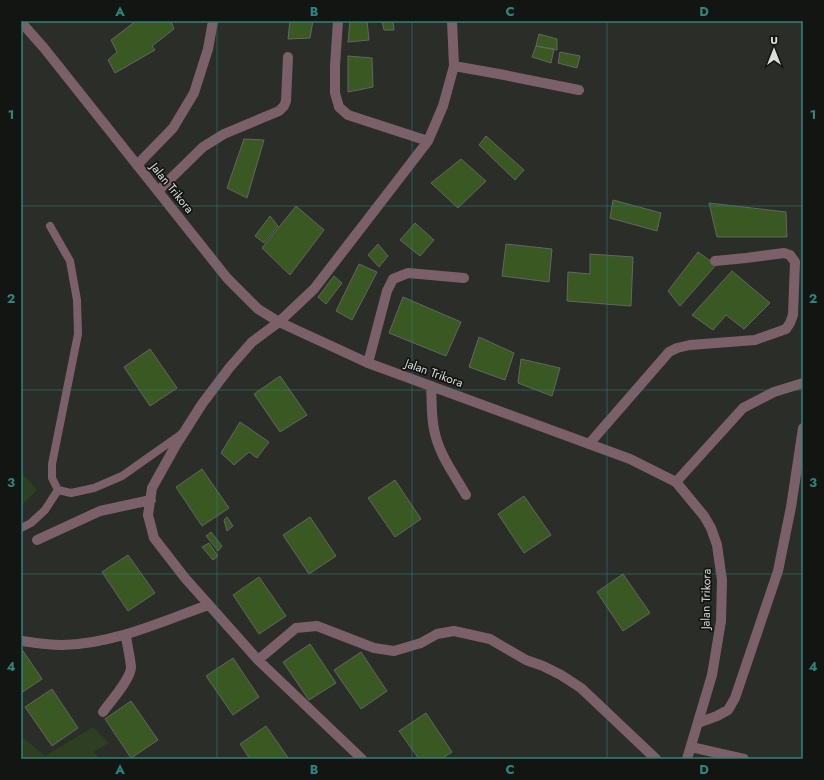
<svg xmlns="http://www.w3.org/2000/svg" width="824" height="780" font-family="Jost,sans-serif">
	<rect width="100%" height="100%" fill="#2a2d28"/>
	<!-- green -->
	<path fill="#2d3f20" d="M21 472 37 490 21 506Z
		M93 727 109 743 93 752 101 759H21V736L45 756Z"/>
	<!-- building -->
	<path fill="#395822" stroke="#636661" d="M136 21H171L174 29 152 46 155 50 115 73 108 60 117 52 111 40Z
		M290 21H313L310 38 288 39Z
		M350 21H367L369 40 348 42Z
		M382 21H393L394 30H384Z
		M539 34 557 39V50L536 46Z
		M536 46 554 49 551 63 532 57Z
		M560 52 580 56 577 68 558 63Z
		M348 56 372 58 373 87 348 92Z
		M486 136 524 170 515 180 479 145Z
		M244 139 264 140 247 198 227 188Z
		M461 159 486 181 458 208 431 183Z
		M613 200 661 213 657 231 610 218Z
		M709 203 786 212 787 237H717Z
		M296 206 324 230 290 275 262 248Z
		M270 216 278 226 264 243 255 236Z
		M415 223 434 240 420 256 400 240Z
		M378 244 388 256 379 267 368 255Z
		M506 244 552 249 549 282 502 276Z
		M698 252 716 265 680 306 668 291Z
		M590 254 633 257 631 306 567 301 568 272 590 274Z
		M359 264 377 272 352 320 336 311Z
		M732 271 770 303 744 329 726 315 713 330 692 315Z
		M334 276 342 283 326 304 318 297Z
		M403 297 461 322 446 356 389 333Z
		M479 337 514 353 505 380 469 367Z
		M150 349 177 388 150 406 124 367Z
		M521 359 560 368 552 396 518 383Z
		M280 376 307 415 280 432 254 394Z
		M240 422 269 442 257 458 249 452 234 465 221 453Z
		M202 469 229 508 202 526 176 487Z
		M395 480 421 519 395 537 368 498Z
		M524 496 551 535 524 553 498 514Z
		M227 517 233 526 227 531 224 520Z
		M310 517 336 556 309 574 283 535Z
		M211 532 222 546 218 551 206 536Z
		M209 543 218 556 213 560 202 547Z
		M128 555 155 593 128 611 102 572Z
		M623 574 650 613 623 631 597 592Z
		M259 577 286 616 259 634 233 595Z
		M310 644 336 683 309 700 283 662Z
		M21 648 42 679 21 693Z
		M361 652 387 691 361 709 334 670Z
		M233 658 259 697 233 715 206 676Z
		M52 689 78 728 52 746 25 707Z
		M131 701 158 740 131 758 105 719Z
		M426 713 452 752 441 759H419L399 731Z
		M266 726 289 759H250L240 744Z"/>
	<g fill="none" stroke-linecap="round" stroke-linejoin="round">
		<!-- service -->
		<path stroke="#7c6069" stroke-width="8" d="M50 226 70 261 77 300 78 334 52 464V478L58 490 71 493 94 488 122 476 183 433
			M21 528 31 523 45 510 58 490"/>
		<!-- minor -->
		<path stroke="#7c6069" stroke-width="10" d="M338 21 335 66V93L339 107 348 115 428 141
			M454 66 499 74 579 90
			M137 165 173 128 194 93 208 49 213 21
			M158 191 203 147 224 134 279 111 284 106 286 101 288 57
			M368 363 387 291 393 279 408 273 464 278
			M431 386C432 400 431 415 434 429 438 453 454 474 466 495
			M589 444 669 352 677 348 690 345 755 340 786 329 790 323 793 315 795 262 790 255 784 253 746 258 715 261
			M676 482 743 408 774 392 803 383
			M37 540 100 511 151 500
			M22 641C35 643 49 645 62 645 113 644 161 622 208 605
			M258 660 296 628 317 626 374 648 394 651 421 643 437 634 454 631 490 639 526 660 543 666 561 675 581 688 656 759
			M103 712C110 702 131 679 131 667 130 656 127 645 126 635
			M698 723 717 716 728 710 735 698 778 571 791 507 803 428
			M691 747 744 759
			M362 759 258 660 185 578 154 538 148 515 152 488 176 445 202 404 230 367 252 342 279 322 314 289 428 141 443 106 454 66 452 21"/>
		<!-- tertiary -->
		<path stroke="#7c6069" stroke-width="10" d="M21 22 44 48 227 278 258 309 279 322 368 363 630 459 676 482 704 516 711 528 717 545 722 580 721 621 712 675 687 759"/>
	</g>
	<!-- grid -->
	<path fill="none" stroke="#2e857e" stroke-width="1" stroke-opacity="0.55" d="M217 21V759M412 21V759M607 21V759M21 206H803M21 390H803M21 574H803"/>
	<g text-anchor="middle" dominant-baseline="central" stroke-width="3.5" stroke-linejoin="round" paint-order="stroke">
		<!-- street labels -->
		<g font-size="12" fill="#dbddd9" stroke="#131512">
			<text transform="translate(172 188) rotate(51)">Jalan Trikora</text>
			<text transform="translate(434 373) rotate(20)">Jalan Trikora</text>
			<text transform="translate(706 599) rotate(-89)">Jalan Trikora</text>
		</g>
	</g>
	<!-- border -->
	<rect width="824" height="780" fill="none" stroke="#131512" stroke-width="44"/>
	<!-- north arrow -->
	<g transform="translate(774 50)" stroke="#131512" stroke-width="3" paint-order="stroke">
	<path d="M0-3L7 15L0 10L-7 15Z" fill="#dbddd9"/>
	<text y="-6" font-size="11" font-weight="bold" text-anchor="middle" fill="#dbddd9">U</text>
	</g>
	<rect x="22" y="22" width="780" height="736" fill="none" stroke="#2e857e" stroke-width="1.5"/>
	<g font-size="13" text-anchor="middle" font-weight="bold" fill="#2e857e">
		<text x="120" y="16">A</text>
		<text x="314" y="16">B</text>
		<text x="510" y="16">C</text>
		<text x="704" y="16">D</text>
		<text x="11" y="119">1</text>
		<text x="813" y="119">1</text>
		<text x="11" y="303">2</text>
		<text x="813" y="303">2</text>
		<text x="11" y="487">3</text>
		<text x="813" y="487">3</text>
		<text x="11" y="671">4</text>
		<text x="813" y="671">4</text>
		<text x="120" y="774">A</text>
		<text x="314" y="774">B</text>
		<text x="510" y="774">C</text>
		<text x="704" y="774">D</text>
	</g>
</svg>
